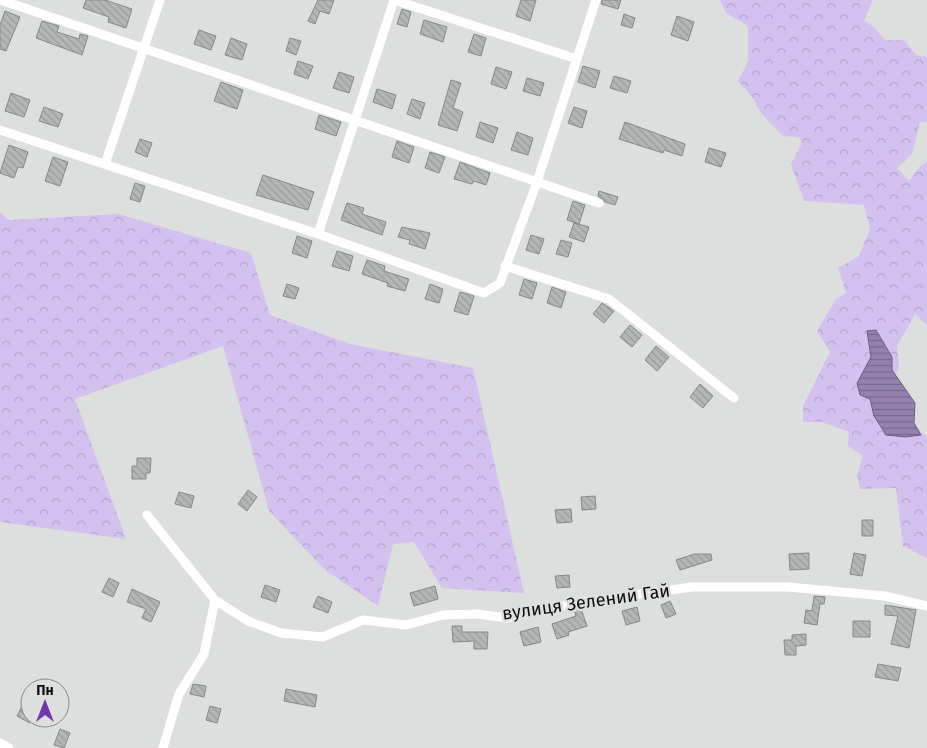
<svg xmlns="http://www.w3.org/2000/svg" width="927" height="748" font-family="'Fira Sans',sans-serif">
	<defs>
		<pattern id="forest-crowns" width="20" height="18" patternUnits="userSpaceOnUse" patternTransform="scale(1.25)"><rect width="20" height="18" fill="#d4c1ef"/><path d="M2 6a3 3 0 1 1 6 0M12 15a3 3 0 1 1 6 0" fill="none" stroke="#b5a5cc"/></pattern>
		<pattern id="water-rules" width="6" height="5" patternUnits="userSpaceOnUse" patternTransform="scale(1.25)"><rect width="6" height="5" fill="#9581af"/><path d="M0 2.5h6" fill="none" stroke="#78688d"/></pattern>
		<pattern id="building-back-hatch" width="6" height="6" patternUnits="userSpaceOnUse" patternTransform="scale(1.25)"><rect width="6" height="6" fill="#b3b7b5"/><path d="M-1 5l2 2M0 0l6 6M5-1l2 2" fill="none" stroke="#999c9a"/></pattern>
	</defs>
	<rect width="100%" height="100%" fill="#dcdfdd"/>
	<!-- forest -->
	<path fill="url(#forest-crowns)" d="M720 0H873L864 20 874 27 885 40H904L916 55 927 57V122H920L912 154 897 168 909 181 920 166 927 162V325L915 314 897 346 899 367 889 393 902 414 927 437V558L903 546 896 488 860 489 857 475 863 456 848 446 849 432 822 422H803V406L830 352 817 331 836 299 846 293 838 268 859 256 870 229 864 205 804 201 791 164 802 143 799 137 783 136 760 112 753 98 738 81 748 62V26L726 13Z
		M0 213 9 220 118 214 251 253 270 315 350 344 473 368 524 593 442 588 414 542 393 544 378 606 324 569 269 511 223 346 75 399 126 539 0 522Z"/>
	<!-- water -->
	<path fill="url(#water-rules)" stroke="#6c5e7e" d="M876 330 892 357V370L915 403 914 423 921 435 906 437 886 435 874 416 870 399 860 395 857 383 871 357 867 331Z"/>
	<!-- building -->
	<path fill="url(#building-back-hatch)" stroke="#858986" d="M86 0H105L132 9 126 28 108 22 109 17 83 8Z
		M318 0H334L329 14 320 11 315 24 308 21Z
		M521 0H536L530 21 516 16Z
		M602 0H621L618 9 601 4Z
		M402 9 411 12 407 27 397 24Z
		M5 11 20 17 6 51 0 49V25Z
		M624 14 635 18 632 28 621 25Z
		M677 16 694 22 688 41 671 35Z
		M424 20 447 27 443 42 420 34Z
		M42 21 59 26 57 32 79 39 80 34 88 36 82 55 36 38Z
		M199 30 216 36 211 50 194 44Z
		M474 34 486 38 481 56 468 52Z
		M231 38 247 44 242 60 225 55Z
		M290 38 301 41 296 55 286 51Z
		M298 61 313 66 308 79 294 74Z
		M583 66 600 71 595 88 578 82Z
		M496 67 512 72 506 89 491 84Z
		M339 72 354 77 349 93 333 88Z
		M614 76 631 81 627 93 610 88Z
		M527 78 544 83 540 96 523 91Z
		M451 80 461 83 453 108 463 112 457 131 438 125Z
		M221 82 243 90 237 109 214 101Z
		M377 89 396 95 392 109 373 102Z
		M11 93 30 100 24 117 5 111Z
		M412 99 425 103 420 119 407 114Z
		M44 107 63 114 58 127 39 121Z
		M574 107 587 111 582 128 568 123Z
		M319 115 341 122 336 136 315 129Z
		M480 122 498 128 493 143 476 137Z
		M625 122 685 144 682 156 664 150 663 153 619 139Z
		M517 132 533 138 528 155 511 150Z
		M140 139 152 143 147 157 135 152Z
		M397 141 414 147 409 163 392 157Z
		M9 145 28 152 23 168 18 167 14 178 0 173Z
		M709 148 726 153 721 167 705 162Z
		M430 152 445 157 439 173 425 168Z
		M53 157 68 162 60 186 45 181Z
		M460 162 490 173 486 185 474 181 472 184 454 179Z
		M263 175 314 192 308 210 256 195Z
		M135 183 145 186 140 202 130 199Z
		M599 191 618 197 615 205 605 202 598 196Z
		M573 201 585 205 579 224 567 220Z
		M347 203 364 208 362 214 386 222 382 235 341 220Z
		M574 223 589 227 584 242 569 237Z
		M402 227 430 233 425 249 409 244 410 240 398 237Z
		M531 235 544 239 539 254 526 250Z
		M297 236 312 241 307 258 292 253Z
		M561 240 572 243 568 257 556 254Z
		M337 251 353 256 349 271 332 266Z
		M367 260 385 266 384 271 409 279 405 291 387 286 388 283 362 274Z
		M524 279 537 283 532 299 519 295Z
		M287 284 299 288 295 299 283 296Z
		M430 284 443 289 439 303 425 299Z
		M552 287 566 292 561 308 547 303Z
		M460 292 474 296 468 315 454 311Z
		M602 303 614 311 604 323 593 314Z
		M630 325 642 335 632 347 620 337Z
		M656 346 669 357 657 371 645 360Z
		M700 384 713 396 703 408 690 397Z
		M137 458H151L150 473H146V479H132V466H137Z
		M248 490 257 497 247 511 238 504Z
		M179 492 194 496 191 508 175 504Z
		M595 496 596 509 582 510 581 497Z
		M571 509 572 522 557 523 555 510Z
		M862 520H873V536H862Z
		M809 553V569L790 570 789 554Z
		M854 553 866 555 862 576 850 574Z
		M694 554H711L712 560 680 570 676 560Z
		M569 575 570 587 557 588 555 576Z
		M109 578 119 583 113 597 102 592Z
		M265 585 280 590 276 602 261 597Z
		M435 586 438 599 414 606 410 593Z
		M132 589 160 602 151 622 142 618 146 609 127 602Z
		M318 596 332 602 328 613 313 607Z
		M814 596 825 597 824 604H820L817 625 804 623 806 610 812 611Z
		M670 601 676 614 666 618 661 605Z
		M885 605 916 610 909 648 891 644 898 616 885 615Z
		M637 607 640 621 626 625 622 611Z
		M581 609 587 626 568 632 569 635 557 639 552 624 576 616 574 610Z
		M853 621H870V637H853Z
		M452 626H462V632H488L487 649H474V641L453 642Z
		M538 627 541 642 524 646 520 632Z
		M806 634V645L796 646V655H785L784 640H792V635Z
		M878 664 901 668 898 681 875 677Z
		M193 684 206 686 204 697 190 694Z
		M286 689 317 695 315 707 284 701Z
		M24 702 30 705V723L17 716Z
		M210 706 221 709 217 723 206 720Z
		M60 729 70 733 64 748 54 745Z"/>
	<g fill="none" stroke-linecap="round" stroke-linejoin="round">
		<!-- street -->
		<path stroke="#fff" stroke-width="9" d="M1 0 599 203
			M394 0 577 59
			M0 130 318 234 484 293 500 283 537 182 596 0
			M105 164 160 0
			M318 234 394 0
			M505 266 609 299 734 398
			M147 515 215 600 248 621 281 633 323 637 363 620 406 625 443 615 477 614 507 618 582 602 692 587H788L885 596 927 606
			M0 743 9 748
			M163 748 179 694 204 654 215 600"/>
	</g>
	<g text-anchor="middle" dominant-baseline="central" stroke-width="5" stroke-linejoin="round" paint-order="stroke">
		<!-- street labels -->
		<g font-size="18" fill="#0c0d0d" stroke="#dcdfdd">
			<text transform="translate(586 602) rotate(-8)">вулиця Зелений Гай</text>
		</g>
	</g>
	<!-- north arrow -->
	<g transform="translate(45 703)"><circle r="24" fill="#dcdfdd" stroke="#898b8a"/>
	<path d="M0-4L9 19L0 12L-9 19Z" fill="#7335ab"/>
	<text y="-8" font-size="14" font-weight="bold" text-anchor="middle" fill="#0c0d0d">Пн</text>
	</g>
</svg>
